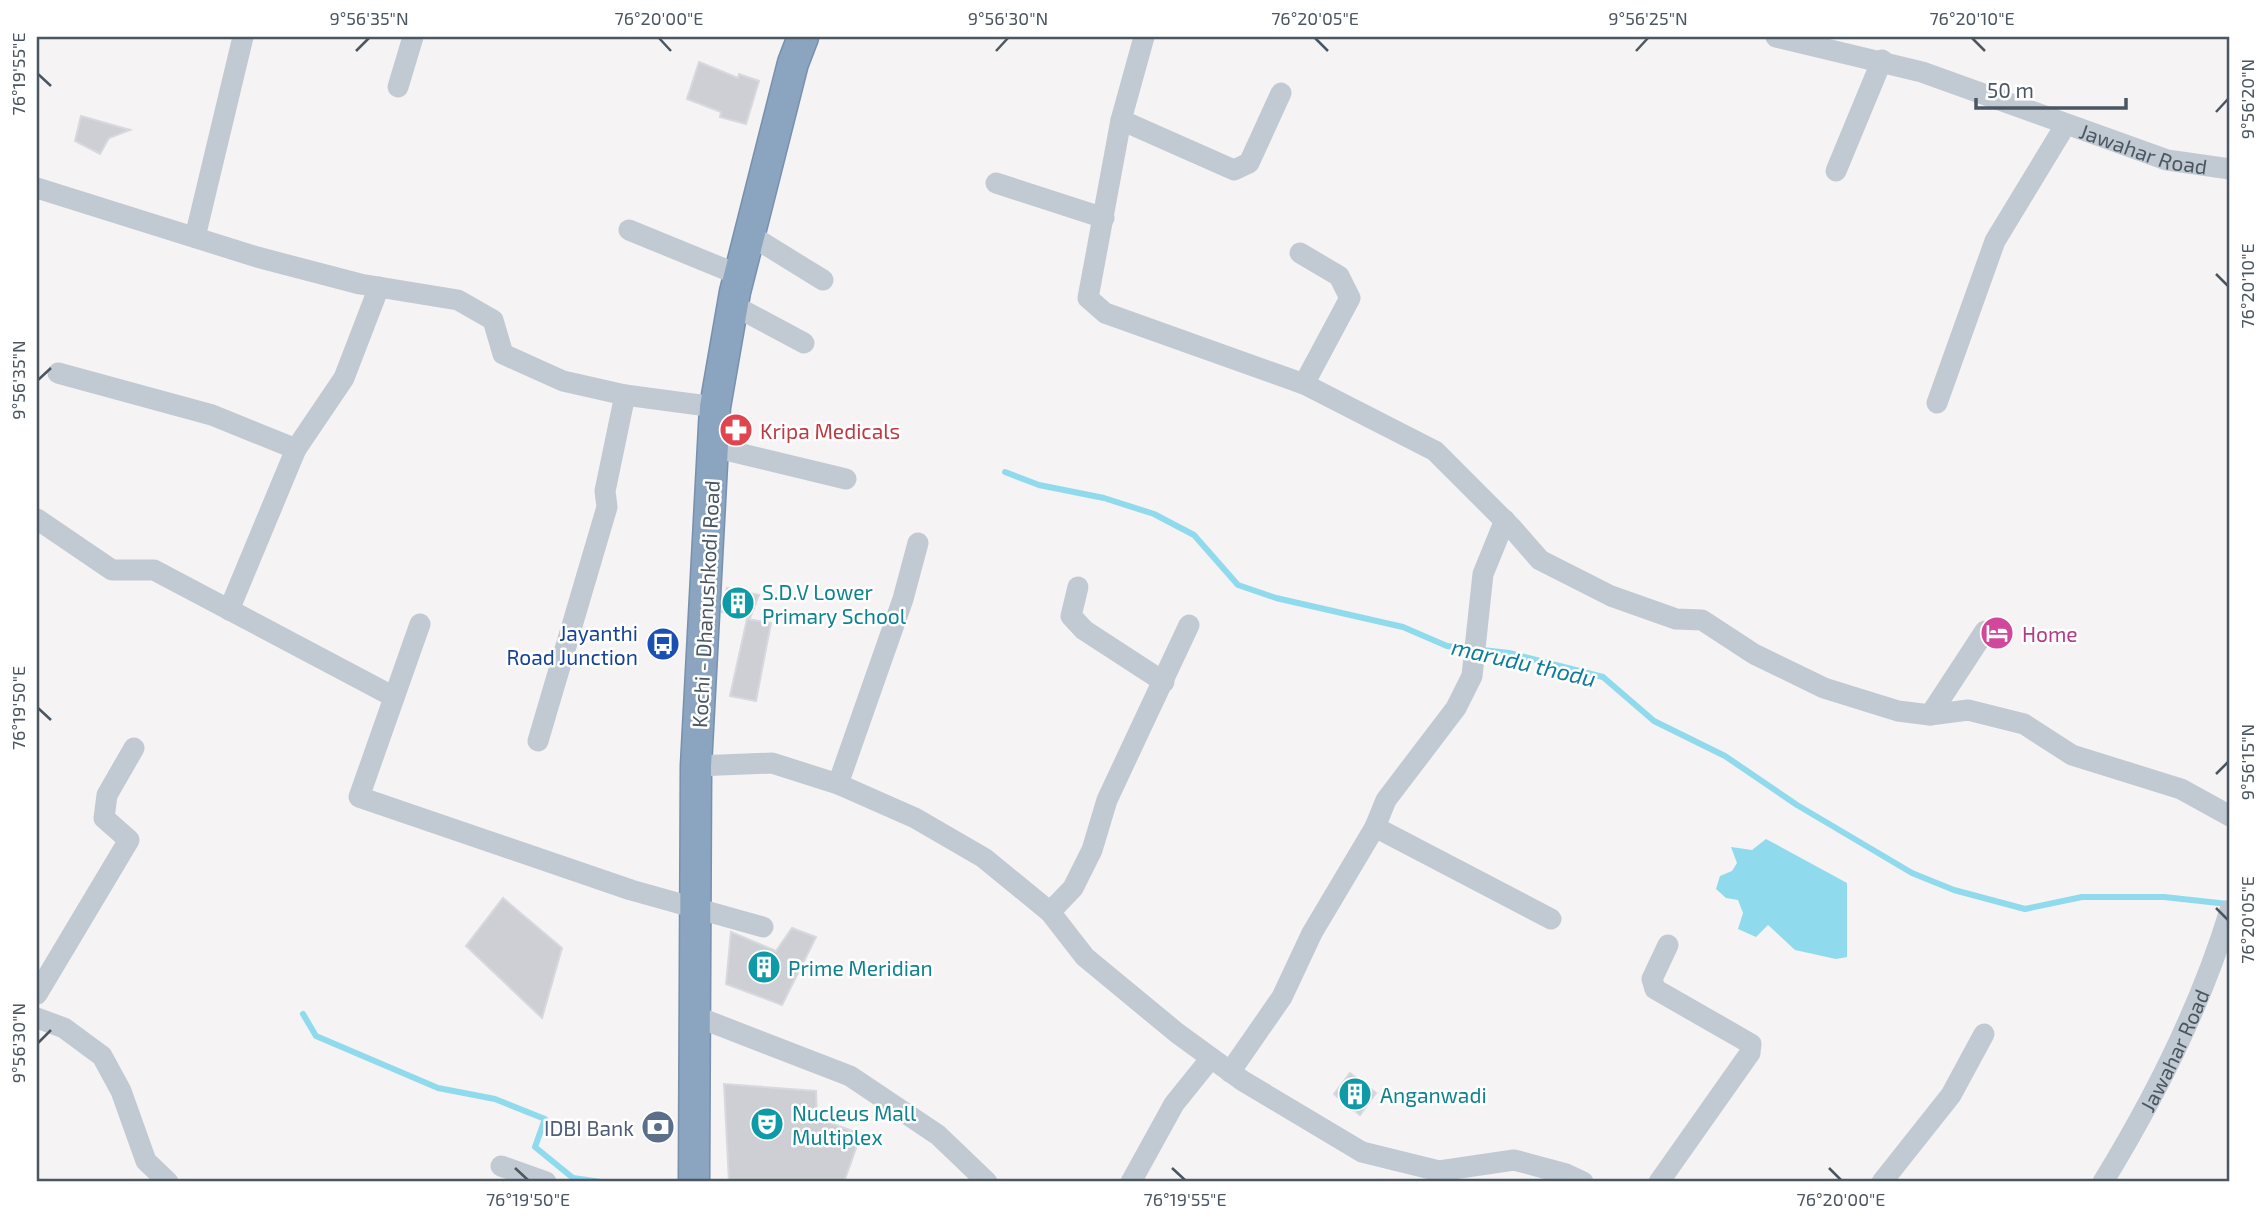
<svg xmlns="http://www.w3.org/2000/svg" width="2267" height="1219" font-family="'Exo 2',sans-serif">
	<rect width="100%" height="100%" fill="#f5f3f3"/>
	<!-- water -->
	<path fill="#90daee" d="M1766 839 1847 883V957L1836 959 1795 950 1768 925 1756 937 1738 929 1743 913 1738 900 1726 898 1716 889 1720 876 1732 871 1737 863 1731 847 1752 850Z"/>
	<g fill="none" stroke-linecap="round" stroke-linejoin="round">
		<!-- stream -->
		<path stroke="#90daee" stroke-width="6" d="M1005 472 1039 485 1104 498 1154 514 1194 535 1238 585 1276 598 1403 627 1447 646 1509 653 1603 677 1654 721 1725 756 1797 805 1912 873 1954 890 2025 909 2082 897H2164L2228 904
			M303 1014 316 1036 438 1088 495 1099 545 1119 535 1147 573 1178 601 1182"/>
	</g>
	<!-- building -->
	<path fill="#cdcfd5" stroke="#d7d9de" stroke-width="2" d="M699 62 738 78 739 74 759 81 746 124 720 117 721 112 687 99Z
		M81 116 130 130 109 138 100 154 75 141Z
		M727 588 759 595 750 618 722 612Z
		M747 619 771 623 756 701 730 696Z
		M503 898 562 948 542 1018 466 946Z
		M792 928 816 937 782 1005 726 984 731 932 776 951Z
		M1350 1073 1376 1093 1360 1115 1334 1094Z
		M724 1084 816 1091 817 1118 861 1134 844 1182H729Z"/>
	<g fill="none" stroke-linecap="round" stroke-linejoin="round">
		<defs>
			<path id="highway" d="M694 1182 696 766 715 407 735 292 793 63 803 37"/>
		</defs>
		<!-- highway casing -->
		<use href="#highway" stroke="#7690ad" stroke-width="33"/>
		<!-- minor -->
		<g stroke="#c1cad2" stroke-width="21">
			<path d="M1144 37 1121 120 1088 298 1105 313 1304 384 1435 451 1512 528 1540 560 1611 596 1676 619 1702 620 1754 654 1824 688 1898 711 1930 715 1968 710 2024 724 2072 755 2181 789 2230 816"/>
			<path id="s1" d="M1776 37 1922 72 2167 160 2230 169"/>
			<path d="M398 87 413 37"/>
			<path d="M1121 120 1234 170 1249 163 1281 93"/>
			<path d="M1836 171 1882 60"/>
			<path d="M996 183 1104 218"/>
			<path d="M37 188 257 257 360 284 458 300 493 320 503 354 563 381 625 395 715 407"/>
			<path d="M629 230 739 275"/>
			<path d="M750 235 823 280"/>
			<path d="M195 237 243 37"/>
			<path d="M1300 253 1339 276 1350 298 1304 384"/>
			<path d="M733 305 804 343"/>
			<path d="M58 373 212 415 296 449 344 378 379 287"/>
			<path d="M1937 403 1995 241 2066 124"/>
			<path d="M713 447 846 479"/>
			<path d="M37 519 112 570H154L394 697"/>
			<path d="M1505 520 1483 574 1472 676 1456 708 1386 800 1375 827 1551 919"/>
			<path d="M1078 587 1071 616 1084 630 1164 682"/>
			<path d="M229 610 296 449"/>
			<path d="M420 624 359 797 631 890 763 927"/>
			<path d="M1930 715 1985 631"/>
			<path d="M538 741 607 507 605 491 625 395"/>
			<path d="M696 766 772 763 838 784 915 818 984 858 1050 912 1085 957 1177 1033 1243 1081 1362 1152 1439 1171 1514 1160 1566 1174 1583 1182"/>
			<path d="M838 784 903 599 918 543"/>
			<path d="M1050 912 1073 888 1092 850 1107 800 1189 625"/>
			<path d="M37 994 129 840 104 818 107 795 134 748"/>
			<path d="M695 1016 850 1076 938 1135 987 1182"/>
			<path d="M37 1018 64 1028 102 1056 121 1091 146 1161 168 1182"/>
			<path d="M1230 1072 1282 997 1312 933 1375 827"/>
			<path d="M501 1166 546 1182"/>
			<path d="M1131 1182 1174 1104 1211 1058"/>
			<path d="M1659 1182 1750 1053 1751 1044 1655 989 1652 979 1668 945"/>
			<path d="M1882 1182 1951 1095 1984 1034"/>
			<path id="s2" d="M2103 1182C2155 1097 2201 1006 2230 910"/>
		</g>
		<!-- highway -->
		<use href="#highway" stroke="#8ba5c1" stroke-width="30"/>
	</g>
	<!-- ticks -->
	<path fill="none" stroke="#4a5661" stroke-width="2.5" d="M659 38 671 51M1315 38 1328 51M1972 38 1985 51M356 51 369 38M996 51 1008 38M1636 51 1648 38M38 74 51 86M2216 112 2228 99M2216 274 2228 286M38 380 51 368M38 708 51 720M2216 774 2228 762M2216 908 2228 920M38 1043 51 1030M515 1168 528 1180M1172 1168 1185 1180M1829 1168 1841 1180"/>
	<!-- icons -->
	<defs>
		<symbol id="pharmacy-disc" viewBox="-11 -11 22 22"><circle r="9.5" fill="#e0444e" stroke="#fff"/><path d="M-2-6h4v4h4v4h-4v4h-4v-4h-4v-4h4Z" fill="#fff"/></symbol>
		<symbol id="building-disc" viewBox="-11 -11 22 22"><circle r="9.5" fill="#0f9aa8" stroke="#fff"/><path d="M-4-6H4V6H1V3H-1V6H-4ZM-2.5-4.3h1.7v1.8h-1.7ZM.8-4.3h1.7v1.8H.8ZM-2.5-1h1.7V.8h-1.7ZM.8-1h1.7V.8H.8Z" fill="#fff"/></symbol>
		<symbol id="hotel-disc" viewBox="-11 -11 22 22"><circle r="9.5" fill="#d1479c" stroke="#fff"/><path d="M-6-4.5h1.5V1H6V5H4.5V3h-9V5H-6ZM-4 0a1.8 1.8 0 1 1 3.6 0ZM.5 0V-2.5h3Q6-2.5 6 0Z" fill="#fff"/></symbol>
		<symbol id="bus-disc" viewBox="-11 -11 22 22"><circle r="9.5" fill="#1a4fb4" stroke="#fff"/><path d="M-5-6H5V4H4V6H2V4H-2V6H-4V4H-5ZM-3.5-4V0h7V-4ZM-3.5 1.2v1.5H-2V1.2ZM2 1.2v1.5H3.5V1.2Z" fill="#fff"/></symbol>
		<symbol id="theatre-disc" viewBox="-11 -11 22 22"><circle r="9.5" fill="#0f9aa8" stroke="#fff"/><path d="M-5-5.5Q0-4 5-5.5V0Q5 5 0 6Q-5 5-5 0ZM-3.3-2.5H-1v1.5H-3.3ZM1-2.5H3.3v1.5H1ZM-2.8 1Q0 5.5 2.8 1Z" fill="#fff"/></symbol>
		<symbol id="bank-disc" viewBox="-11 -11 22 22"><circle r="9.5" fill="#5c6f8a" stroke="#fff"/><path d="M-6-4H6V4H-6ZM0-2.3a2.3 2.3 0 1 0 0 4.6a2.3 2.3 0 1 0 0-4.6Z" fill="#fff"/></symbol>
	</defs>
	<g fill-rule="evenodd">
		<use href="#pharmacy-disc" x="717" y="411" width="38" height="38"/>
		<use href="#building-disc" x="719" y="584" width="38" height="38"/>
		<use href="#hotel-disc" x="1978" y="614" width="38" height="38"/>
		<use href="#bus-disc" x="644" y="625" width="38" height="38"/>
		<use href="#building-disc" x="745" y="948" width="38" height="38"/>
		<use href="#building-disc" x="1336" y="1075" width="38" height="38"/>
		<use href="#theatre-disc" x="748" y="1105" width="38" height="38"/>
		<use href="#bank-disc" x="639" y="1108" width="38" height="38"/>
	</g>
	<g text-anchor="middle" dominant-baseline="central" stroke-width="5" stroke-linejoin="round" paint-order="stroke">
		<!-- street labels -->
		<g font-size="21" fill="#4a5661" stroke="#fff">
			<text stroke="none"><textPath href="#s1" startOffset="385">Jawahar Road</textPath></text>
			<text transform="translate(705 604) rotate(-87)">Kochi - Dhanushkodi Road</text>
			<text stroke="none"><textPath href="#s2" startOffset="150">Jawahar Road</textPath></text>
		</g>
		<!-- health labels -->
		<g font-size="21" fill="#be3a42" stroke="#fff" text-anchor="start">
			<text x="760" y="430">Kripa Medicals</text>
		</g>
		<!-- culture labels -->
		<g font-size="21" fill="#0d838f" stroke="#fff" text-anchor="start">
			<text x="762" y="591">S.D.V Lower<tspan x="762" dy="24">Primary School</tspan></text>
			<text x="788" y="967">Prime Meridian</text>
			<text x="1380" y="1094">Anganwadi</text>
			<text x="792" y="1112">Nucleus Mall<tspan x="792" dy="24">Multiplex</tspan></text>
		</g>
		<!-- transit labels -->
		<g font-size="21" fill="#164399" stroke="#fff" text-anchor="end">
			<text x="638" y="632">Jayanthi<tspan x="638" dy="24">Road Junction</tspan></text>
		</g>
		<!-- hotel labels -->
		<g font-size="21" fill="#b23c85" stroke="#fff" text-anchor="start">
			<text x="2022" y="633">Home</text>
		</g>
		<!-- service labels -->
		<g font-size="21" fill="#4e5e75" stroke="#fff" text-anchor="end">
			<text x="634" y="1127">IDBI Bank</text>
		</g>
		<!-- water labels -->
		<g font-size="23" font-style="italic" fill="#0c7c9b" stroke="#fff">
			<text transform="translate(1524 662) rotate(13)">marudu thodu</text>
		</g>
	</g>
	<!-- border -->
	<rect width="2267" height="1219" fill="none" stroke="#ffffff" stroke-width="77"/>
	<!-- scale -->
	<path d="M1976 98v10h150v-10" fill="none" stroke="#4a5661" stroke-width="3.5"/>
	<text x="1987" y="98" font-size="21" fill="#4a5661" stroke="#ffffff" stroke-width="5" paint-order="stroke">50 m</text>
	<rect x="38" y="38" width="2190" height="1142" fill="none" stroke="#4a5661" stroke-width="2.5"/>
	<g font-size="18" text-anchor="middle" fill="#4a5661">
		<text x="369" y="25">9°56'35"N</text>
		<text x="659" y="25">76°20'00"E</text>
		<text x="1008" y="25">9°56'30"N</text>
		<text x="1315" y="25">76°20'05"E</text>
		<text x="1648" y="25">9°56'25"N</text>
		<text x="1972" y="25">76°20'10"E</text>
		<text transform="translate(19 74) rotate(-90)" y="6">76°19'55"E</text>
		<text transform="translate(2248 99) rotate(-90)" y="6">9°56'20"N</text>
		<text transform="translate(2248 286) rotate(-90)" y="6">76°20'10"E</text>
		<text transform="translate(19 380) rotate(-90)" y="6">9°56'35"N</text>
		<text transform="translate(19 708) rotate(-90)" y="6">76°19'50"E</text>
		<text transform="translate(2248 762) rotate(-90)" y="6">9°56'15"N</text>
		<text transform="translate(2248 920) rotate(-90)" y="6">76°20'05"E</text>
		<text transform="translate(19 1043) rotate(-90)" y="6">9°56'30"N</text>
		<text x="528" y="1206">76°19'50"E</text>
		<text x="1185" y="1206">76°19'55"E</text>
		<text x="1841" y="1206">76°20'00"E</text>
	</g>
</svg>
